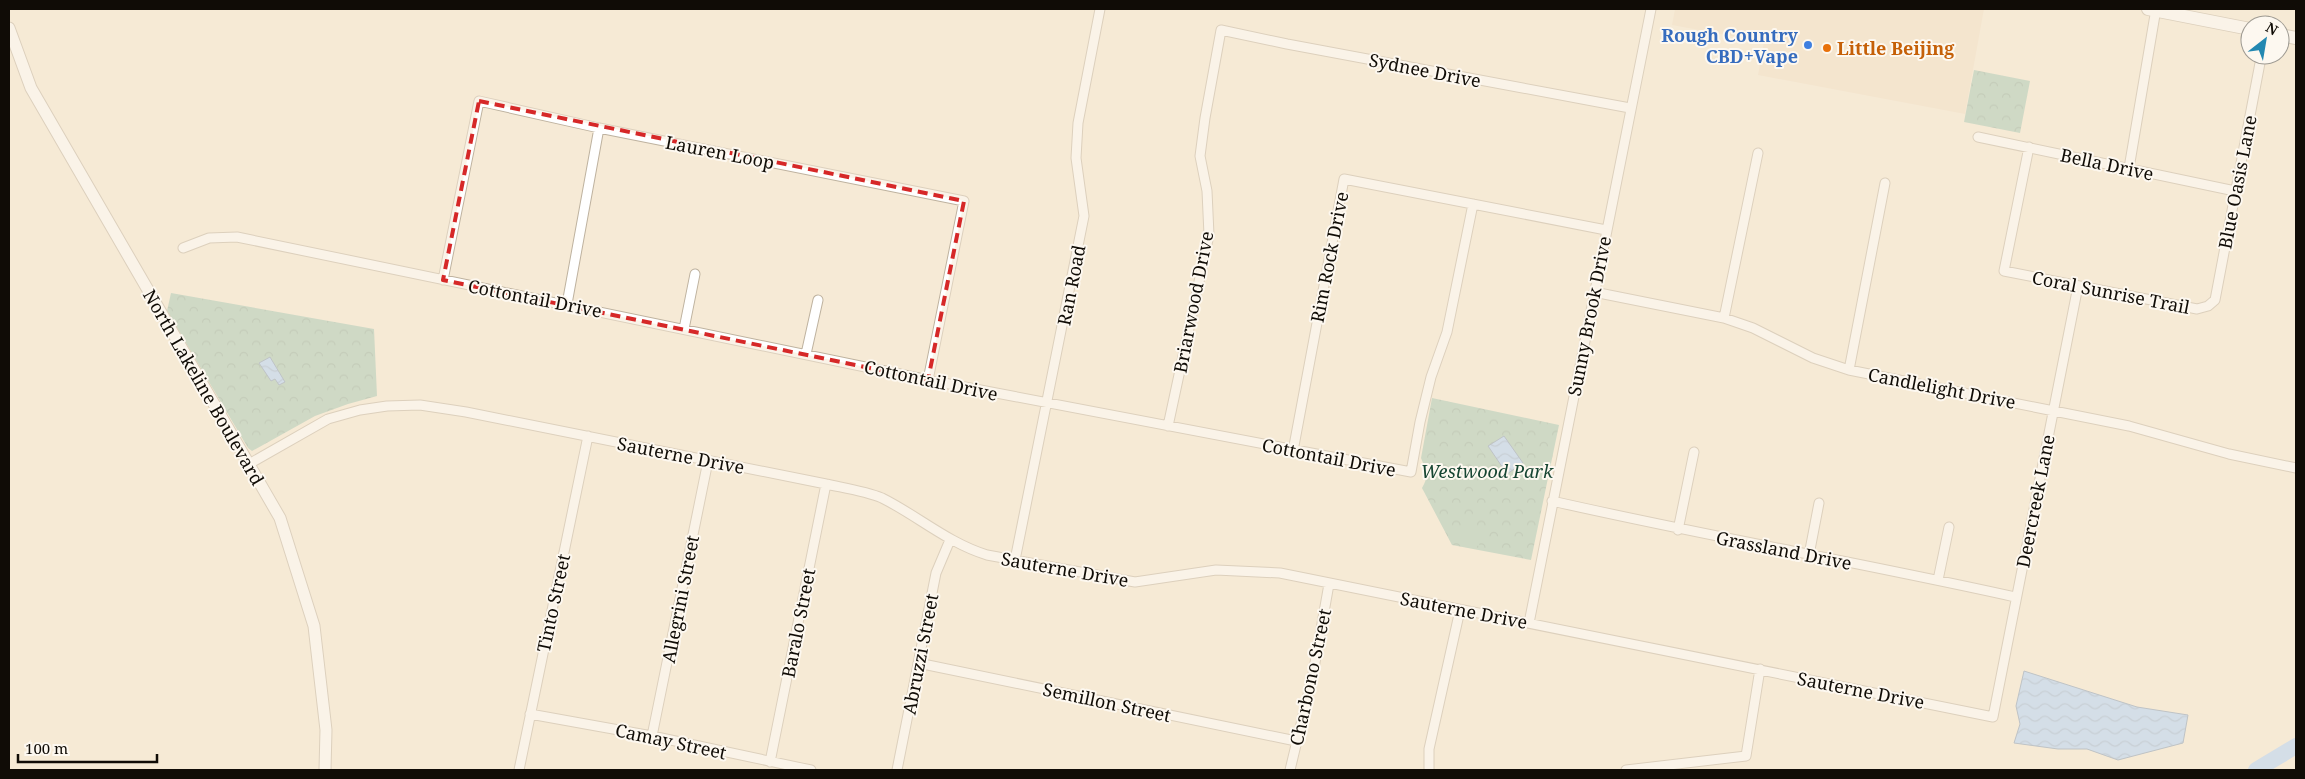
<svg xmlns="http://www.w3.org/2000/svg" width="2305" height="779" font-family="'Noto Serif',serif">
	<defs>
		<pattern id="park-crowns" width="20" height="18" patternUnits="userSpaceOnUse" patternTransform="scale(1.25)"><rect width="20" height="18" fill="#a0c6b2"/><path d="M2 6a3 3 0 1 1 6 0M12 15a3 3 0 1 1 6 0" fill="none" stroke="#89a998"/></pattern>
		<pattern id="water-waves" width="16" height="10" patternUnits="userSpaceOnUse" patternTransform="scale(1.25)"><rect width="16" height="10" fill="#abd0fc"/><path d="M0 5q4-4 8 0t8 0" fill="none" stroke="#92b1d6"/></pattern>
	</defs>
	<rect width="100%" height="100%" fill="#f6ead6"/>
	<!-- built -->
	<path fill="#f1e1c6" d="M1675 9H1984L1965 114 1758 75 1764 42 1672 25Z"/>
	<!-- park -->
	<path fill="url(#park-crowns)" d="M1974 70 2030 81 2020 133 1964 122Z
		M171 293 374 329 377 396 348 404 315 416 252 451 248 448 167 311Z
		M1432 398 1559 425 1531 560 1452 545 1422 488C1430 474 1426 471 1421 458Z"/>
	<!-- pitch -->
	<path fill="#a0c6b2" d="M1461 528 1481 532 1479 546 1458 541Z"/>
	<!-- water -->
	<path fill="url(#water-waves)" stroke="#7c95b2" d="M270 357 285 382 279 385 275 379 271 381 259 363Z
		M1504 436 1523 463 1507 474 1488 446Z
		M2024 671 2137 707 2188 715 2183 743 2118 760 2087 749H2058L2014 743 2020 724 2016 706Z"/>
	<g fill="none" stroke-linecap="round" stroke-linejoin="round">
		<!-- river -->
		<path stroke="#abd0fc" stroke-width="16" d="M2256 770 2296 746"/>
		<defs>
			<path id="minor" d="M1978 137 2235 191
				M2029 147 2004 271 2197 309 2208 306 2215 300 2260 63
				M2129 168 2156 9
				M183 248 209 238 237 237 928 380 1411 472 1420 422 1431 377 1447 332 1473 204
				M443 280 479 101 599 128 964 201 928 380
				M1594 292 1724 318 1753 328 1813 358 1849 370 2129 426 2229 454 2296 468
				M567 304 599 128
				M1724 318 1758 153
				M684 329 695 274
				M806 354 818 300
				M1849 370 1885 183
				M1168 426 1209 235 1207 191 1200 156 1205 118 1221 30 1287 44 1630 108
				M1293 451 1344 179 1606 230
				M249 464 328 419 360 410 387 406 420 405 466 412 826 484C844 488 865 491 882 498 918 516 948 543 987 555L1135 582 1216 570 1280 573 1993 717 2078 286
				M1552 501C1706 536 1862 563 2015 597
				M1678 530 1694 452
				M1809 555 1819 503
				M1015 560 1084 216 1076 158 1078 123 1100 9
				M1938 580 1949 527
				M1529 623 1651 9
				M918 663 1296 741
				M530 714 652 736 811 770
				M652 736 708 461
				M770 762 826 484
				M519 770 588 436
				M897 770 936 573 950 540
				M1290 770 1313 674 1329 584
				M1429 770V749L1460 610
				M1626 770 1746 756 1760 669"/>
			<path id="tertiary" d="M9 28 31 88 280 518 314 626 326 730 325 770"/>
			<path id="secondary" d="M2148 9 2250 29
				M2280 35 2296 38"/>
		</defs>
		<!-- minor casing -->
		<use href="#minor" stroke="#beb29f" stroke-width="11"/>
		<!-- tertiary casing -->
		<use href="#tertiary" stroke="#beb29f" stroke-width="13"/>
		<!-- secondary casing -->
		<use href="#secondary" stroke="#beb29f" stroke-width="14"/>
		<!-- minor -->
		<use href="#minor" stroke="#fff" stroke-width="9"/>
		<!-- tertiary -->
		<use href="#tertiary" stroke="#fff" stroke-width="11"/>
		<!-- secondary -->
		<use href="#secondary" stroke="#fff" stroke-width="12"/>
	</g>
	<!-- marked area -->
	<path d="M0 0H2305V779H0ZM479 101 964 201 928 380 443 280Z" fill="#f6ead6" fill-opacity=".55" fill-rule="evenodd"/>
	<path fill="none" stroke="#d62828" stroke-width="4" stroke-dasharray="10 6" stroke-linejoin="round" d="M479 101 964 201 928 380 443 280Z"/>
	<!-- markers -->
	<circle fill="#3f7fe0" stroke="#fdf8f0" stroke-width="2" cx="1808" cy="45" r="5"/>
	<circle fill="#e8710a" stroke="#fdf8f0" stroke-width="2" cx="1827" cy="48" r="5"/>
	<g text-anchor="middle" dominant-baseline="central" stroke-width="4" stroke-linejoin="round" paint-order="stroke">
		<!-- shop labels -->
		<g font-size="18" font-weight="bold" fill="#366cbe" stroke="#fdf8f0" text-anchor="end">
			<text x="1798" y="35">Rough Country<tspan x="1798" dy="21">CBD+Vape</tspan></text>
		</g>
		<!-- food labels -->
		<g font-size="18" font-weight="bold" fill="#c56008" stroke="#fdf8f0" text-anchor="start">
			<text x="1837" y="48">Little Beijing</text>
		</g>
		<!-- street labels -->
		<g font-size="18" fill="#100c06" stroke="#fdf8f0">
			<text transform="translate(1425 70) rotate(11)">Sydnee Drive</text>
			<text transform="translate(720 152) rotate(11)">Lauren Loop</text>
			<text transform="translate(2107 164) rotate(12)">Bella Drive</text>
			<text transform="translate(2237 182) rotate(-79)">Blue Oasis Lane</text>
			<text transform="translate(1329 257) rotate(-79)">Rim Rock Drive</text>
			<text transform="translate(1071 285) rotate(-79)">Ran Road</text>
			<text transform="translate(2111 292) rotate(11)">Coral Sunrise Trail</text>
			<text transform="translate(535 298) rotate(11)">Cottontail Drive</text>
			<text transform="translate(1193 302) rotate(-79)">Briarwood Drive</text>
			<text transform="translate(1589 316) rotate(-79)">Sunny Brook Drive</text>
			<text transform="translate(931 380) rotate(12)">Cottontail Drive</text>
			<text transform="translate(204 387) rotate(60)">North Lakeline Boulevard</text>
			<text transform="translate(1942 388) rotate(11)">Candlelight Drive</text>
			<text transform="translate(681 455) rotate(11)">Sauterne Drive</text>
			<text transform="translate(1329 457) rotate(11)">Cottontail Drive</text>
			<text transform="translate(2035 501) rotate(-79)">Deercreek Lane</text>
			<text transform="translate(1784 550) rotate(11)">Grassland Drive</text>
			<text transform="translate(1065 569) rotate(10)">Sauterne Drive</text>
			<text transform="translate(680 599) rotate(-79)">Allegrini Street</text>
			<text transform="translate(553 603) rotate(-78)">Tinto Street</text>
			<text transform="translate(1464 610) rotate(11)">Sauterne Drive</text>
			<text transform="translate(798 623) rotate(-79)">Baralo Street</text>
			<text transform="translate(920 654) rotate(-79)">Abruzzi Street</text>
			<text transform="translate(1310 677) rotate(-78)">Charbono Street</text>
			<text transform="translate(1861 690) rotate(11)">Sauterne Drive</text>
			<text transform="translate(1107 702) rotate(12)">Semillon Street</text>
			<text transform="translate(671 741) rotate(12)">Camay Street</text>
		</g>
		<!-- park labels -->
		<g font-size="18" font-style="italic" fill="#164532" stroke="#fdf8f0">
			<text x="1487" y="471">Westwood Park</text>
		</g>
	</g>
	<!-- border -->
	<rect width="2305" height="779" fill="none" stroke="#100c06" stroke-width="20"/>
	<!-- north arrow -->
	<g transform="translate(2265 40) rotate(31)"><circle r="24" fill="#fdf8f0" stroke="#9e9a92"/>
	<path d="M0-4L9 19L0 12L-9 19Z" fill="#2388b1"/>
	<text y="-8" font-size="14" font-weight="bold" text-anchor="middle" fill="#100c06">N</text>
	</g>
	<!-- scale -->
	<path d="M18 754v8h139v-8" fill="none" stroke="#100c06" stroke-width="2.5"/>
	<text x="25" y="754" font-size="15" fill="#100c06" stroke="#fdf8f0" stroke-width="4" paint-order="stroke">100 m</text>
</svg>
